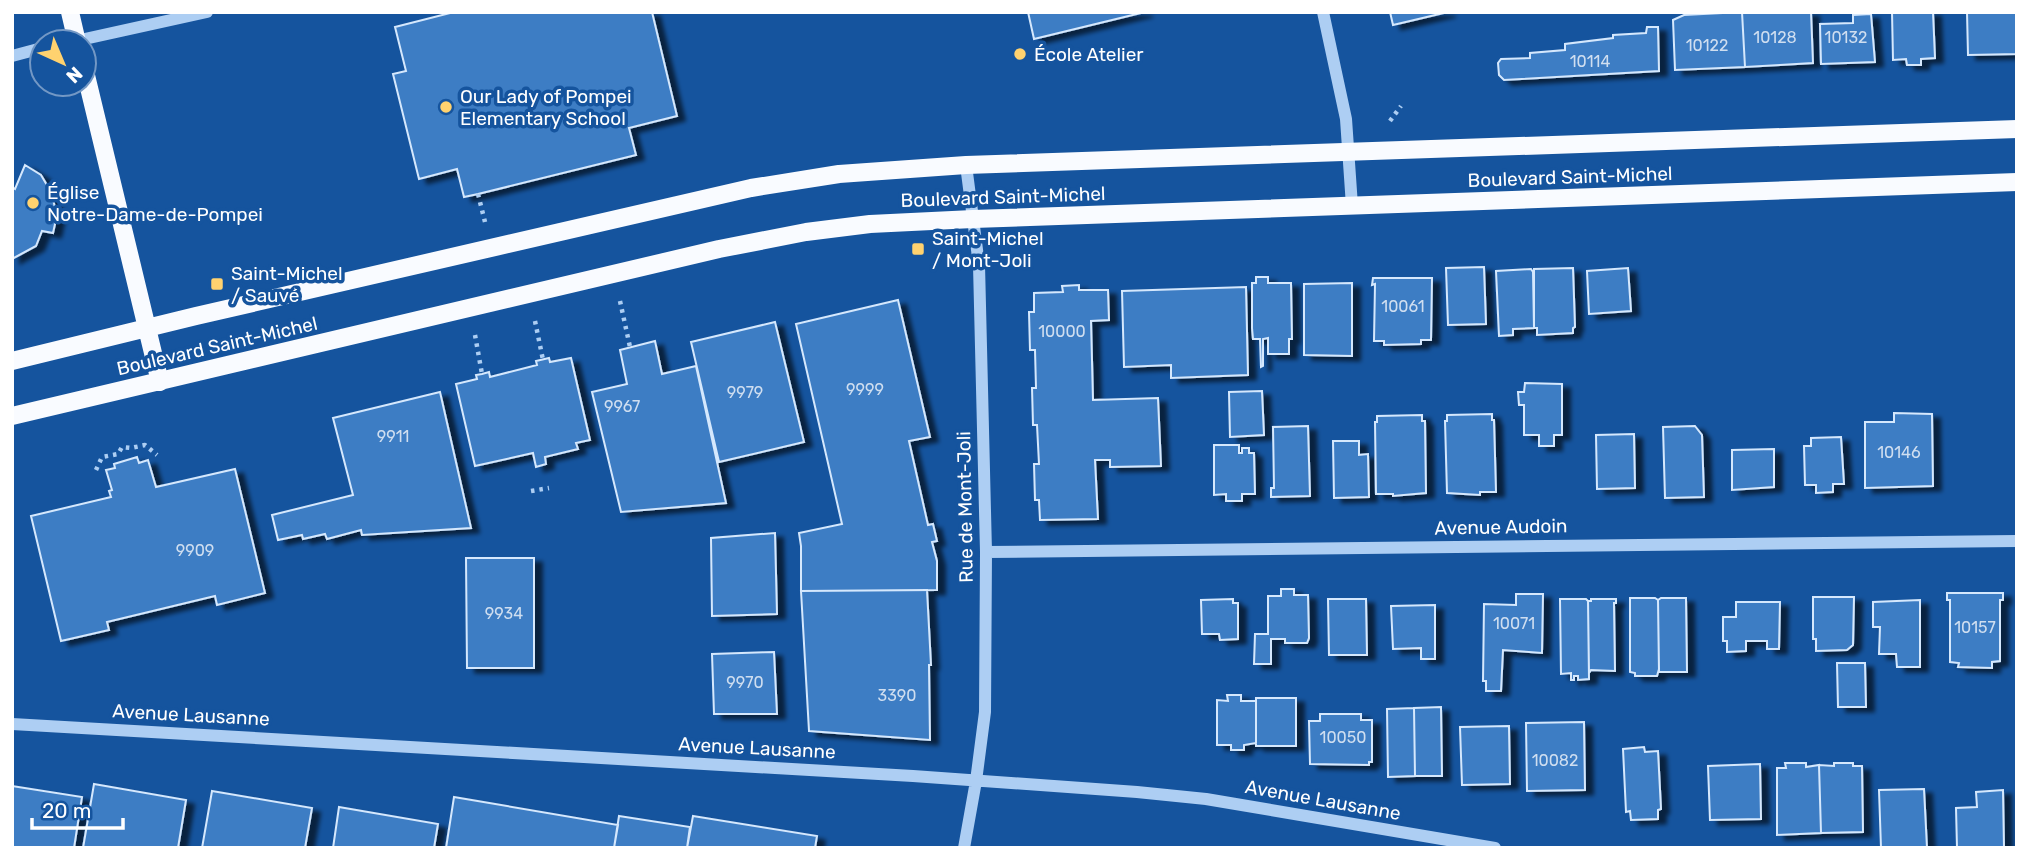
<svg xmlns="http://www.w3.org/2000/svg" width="2029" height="860" font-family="Rubik,sans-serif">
	<defs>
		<filter id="shadow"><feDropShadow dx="8" dy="4.5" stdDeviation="2" flood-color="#0009"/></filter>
	</defs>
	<rect width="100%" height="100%" fill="#15549e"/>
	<!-- building -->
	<path fill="#3e7dc4" stroke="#d5e8fd" stroke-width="2" filter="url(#shadow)" d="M454 12H652L677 116 629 128 636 155 478 194 464 197 457 169 419 179 393 74 406 71 395 27Z
		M1028 12H1145L1034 39Z
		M1390 12H1448L1393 25Z
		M1742 12 1745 67 1675 70 1673 20 1684 15Z
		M1742 12H1811L1813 63 1745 67Z
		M1892 12H1933L1935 58 1921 59V65H1907L1906 59 1893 60Z
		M1967 12H2017V54L1968 55Z
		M1871 14 1875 62 1821 64 1820 24 1853 23V15Z
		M1647 27H1658L1659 71 1504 80 1499 75 1498 63 1501 59 1530 58V53L1565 50V44L1613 38V35L1646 33Z
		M25 165 41 175 51 192 57 215 53 233 42 231 36 246 12 259V187L15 189Z
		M1484 267 1486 324 1448 325 1446 268Z
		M1573 268 1575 327 1573 328V333L1537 335V328H1534V269Z
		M1628 268 1631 311 1589 314 1587 271Z
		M1531 269 1533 272 1534 328 1513 329V335L1499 336 1496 271Z
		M1256 277H1268V283H1291L1292 339H1289V354H1268V338L1263 339V366L1261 367 1260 339H1253L1252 328V283H1256Z
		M1373 278H1432L1431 340H1421V344L1384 345V341H1374L1375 284 1372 285Z
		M1352 283V356L1304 355V284Z
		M1079 285V290H1108L1109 320 1091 321 1093 400 1158 398 1161 466 1110 467V460H1095L1098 519 1040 520 1039 500H1035L1034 464H1039L1037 425H1033L1032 388H1036L1035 350H1030L1029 312H1034V293L1063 292 1062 286Z
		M1246 287 1248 375 1171 378V365L1124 367 1122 291Z
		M898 300 930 437 909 441 928 525 933 524 937 541 932 542 937 561V590L801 591V546L799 533 842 524 796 324Z
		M775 322 804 442 719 462 691 342Z
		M655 341 662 374 696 366 726 503 621 512 592 392 627 384 620 350Z
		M549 358 550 362 571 358 590 440 576 443 578 449 545 457 546 464 536 467 533 453 475 466 456 384 477 379 476 375 482 374 489 372 490 377 537 365 536 361Z
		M1525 383 1562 384V435H1554V446H1539V435H1524V405H1519L1518 392H1524Z
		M1262 391 1264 435 1230 437 1229 392Z
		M440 392 471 528 362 535 361 530 327 539 325 534 303 539 302 535 278 540 272 515 353 495 333 418Z
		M1894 413 1932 414 1933 486 1865 488V422H1894Z
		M1492 414V420H1494L1496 492H1480V495L1447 493 1445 421H1447V415Z
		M1422 415V421H1425L1426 493 1393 496V494H1376L1375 422H1377V416Z
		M1308 426 1310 496 1271 497V488H1274L1273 427Z
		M1695 426 1702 435 1704 497 1665 498 1663 427Z
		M1634 434 1635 488 1597 489 1596 435Z
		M1841 437 1844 484H1833V492L1816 493V485H1805L1804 446H1811V438Z
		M1333 441H1359V455L1368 454 1369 497 1334 498Z
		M1214 445H1239V453H1242V448H1249V453H1254L1255 494H1242V501H1226V494L1214 495Z
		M1774 449V487L1732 490V450Z
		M137 457 139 463 148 460 156 487 235 469 265 593 217 605 215 596 107 622 109 630 61 641 31 516 111 497 109 491 112 490 106 470 115 468 114 464Z
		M775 533 777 614 712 616 711 538Z
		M466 558H534V668H467Z
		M1281 589H1294V595H1308L1309 638 1307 643H1285V639H1271V664H1254L1255 634H1268V596H1281Z
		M927 590 931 665H929L930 740 809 731 801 591Z
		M1947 593H2003V600H2000V661L1992 662V668L1958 667 1959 663 1950 662V600H1947Z
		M1516 594H1543L1542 653 1503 650 1501 691H1486V681H1483L1484 604 1516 605Z
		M1813 597H1854L1853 645 1847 650 1816 651V639H1813Z
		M1630 598H1655L1658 600 1659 669 1657 676H1635V673L1630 672Z
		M1661 598H1686L1687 672H1659L1658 600Z
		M1233 599V603H1238V639L1220 640 1219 634H1202L1201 600Z
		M1328 599H1366L1367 655H1329Z
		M1560 599H1586L1588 601 1589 679 1578 680V676H1574V680H1571V673L1561 674Z
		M1591 599H1616V603H1614L1615 671 1591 670 1589 673 1588 601H1591Z
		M1920 600V667H1897L1896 654H1879L1880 627H1873V602Z
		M1736 602H1780L1779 649H1767V641H1746V651L1727 652V641H1723V617H1736Z
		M1435 605V659H1421V648L1393 649 1391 606Z
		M774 652 777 714H714L712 654Z
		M1837 663H1865L1866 707H1838Z
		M1227 695H1241V701H1256V743L1244 745V750H1231V745H1217V700L1228 701Z
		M1256 698H1296V746H1256Z
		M1441 707 1442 776H1415L1414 708Z
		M1414 708 1415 776 1388 777 1387 709Z
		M1320 714H1361V720H1372V762H1369V765L1310 764 1309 721H1320Z
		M1584 722 1585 790 1527 791 1526 723Z
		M1509 726 1510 784 1462 785 1460 727Z
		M1644 747 1645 752 1658 751 1661 809 1658 810V819L1631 820 1630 811 1626 812 1623 749Z
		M1785 763H1806V767L1819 765 1821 833 1777 835V768H1786Z
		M1834 763H1853V766H1862L1863 832 1821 833 1819 765 1834 766Z
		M1760 764 1761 819 1710 820 1708 766Z
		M94 784 186 800 178 848H83Z
		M12 786 82 797 74 848H12Z
		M1924 789 1927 848H1881L1879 790Z
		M2003 790 2004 848H1957L1956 808 1977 807 1976 792Z
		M212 791 312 808 305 848H202Z
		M454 797 618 825 614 848H446Z
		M339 807 438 824 434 848H333Z
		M619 816 690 827 687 848H614Z
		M693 816 817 836 815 848H687Z"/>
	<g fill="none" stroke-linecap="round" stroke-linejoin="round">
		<!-- path -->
		<path stroke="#adcef3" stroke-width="4.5" stroke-dasharray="3.5 5" stroke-linecap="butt" d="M1390 121 1401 106
			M478 194 485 222
			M620 301 630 347
			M535 321 543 360
			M475 335 482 374
			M96 470 102 457 118 454 122 447 131 448 145 445 157 455
			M531 491 549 488"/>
		<!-- minor -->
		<path stroke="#adcef3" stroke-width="12" d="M1323 12 1346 119 1352 206
			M71 42 207 12
			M12 56 42 48
			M986 552 2017 541
			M12 724 913 776 1137 792 1206 799 1495 848
			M964 848 976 781 985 712 986 552 979 265 966 165"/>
		<!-- major -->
		<path stroke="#f9fbff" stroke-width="18" d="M70 12 77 42
			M84 67 160 382
			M12 361 196 316 751 188 839 174 966 165 2017 129
			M12 416 719 249 806 232 870 224 973 219 2017 182"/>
	</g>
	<!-- markers -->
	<g fill="#ffd26f" stroke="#15549e" stroke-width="2.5">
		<circle cx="1020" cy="54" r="7"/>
		<circle cx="446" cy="107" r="7"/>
		<circle cx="33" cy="203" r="7"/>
		<rect x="911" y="242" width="14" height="14" rx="3.5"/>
		<rect x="210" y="277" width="14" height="14" rx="3.5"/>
	</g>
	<g text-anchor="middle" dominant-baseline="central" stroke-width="7" stroke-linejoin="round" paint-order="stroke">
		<!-- number labels -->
		<g font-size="16" fill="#cfdef0">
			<text x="1775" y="37">10128</text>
			<text x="1846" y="37">10132</text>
			<text x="1707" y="45">10122</text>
			<text x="1590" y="61">10114</text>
			<text x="1403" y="306">10061</text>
			<text x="1062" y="331">10000</text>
			<text x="865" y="389">9999</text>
			<text x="745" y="392">9979</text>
			<text x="622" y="406">9967</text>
			<text x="393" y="436">9911</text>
			<text x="1899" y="452">10146</text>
			<text x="195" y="550">9909</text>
			<text x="504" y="613">9934</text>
			<text x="1514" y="623">10071</text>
			<text x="1975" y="627">10157</text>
			<text x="745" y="682">9970</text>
			<text x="897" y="695">3390</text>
			<text x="1343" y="737">10050</text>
			<text x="1555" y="760">10082</text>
		</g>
		<!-- poi labels -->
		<g font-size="19" fill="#fff" stroke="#15549e" text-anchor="start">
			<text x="1034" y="54">École Atelier</text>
			<text x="460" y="96">Our Lady of Pompei<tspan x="460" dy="22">Elementary School</tspan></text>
			<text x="47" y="192">Église<tspan x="47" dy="22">Notre-Dame-de-Pompei</tspan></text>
			<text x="932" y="238">Saint-Michel<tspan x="932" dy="22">/ Mont-Joli</tspan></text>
			<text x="231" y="273">Saint-Michel<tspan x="231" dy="22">/ Sauvé</tspan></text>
		</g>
		<!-- street labels -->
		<g font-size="19" fill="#fff" stroke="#15549e">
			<text transform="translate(1570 177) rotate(-2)">Boulevard Saint-Michel</text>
			<text transform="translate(1003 197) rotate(-2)">Boulevard Saint-Michel</text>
			<text transform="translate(217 346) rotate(-13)">Boulevard Saint-Michel</text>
			<text transform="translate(965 507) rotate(-91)">Rue de Mont-Joli</text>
			<text transform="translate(1501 527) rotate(-1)">Avenue Audoin</text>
			<text transform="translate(191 715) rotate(3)">Avenue Lausanne</text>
			<text transform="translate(757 748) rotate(3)">Avenue Lausanne</text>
			<text transform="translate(1323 800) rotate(10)">Avenue Lausanne</text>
		</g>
	</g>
	<!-- border -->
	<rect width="2029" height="860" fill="none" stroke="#ffffff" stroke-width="28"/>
	<!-- north arrow -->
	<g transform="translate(63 63) rotate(136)"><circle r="33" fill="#15549e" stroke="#7398c5" stroke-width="2"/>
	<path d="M0-5L12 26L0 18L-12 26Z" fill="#ffd26f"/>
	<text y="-10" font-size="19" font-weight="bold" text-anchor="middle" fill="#ffffff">N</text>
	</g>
	<!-- scale -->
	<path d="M32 818v10h91v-10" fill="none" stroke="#ffffff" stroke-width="3.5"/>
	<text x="42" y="818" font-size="21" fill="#ffffff" stroke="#15549e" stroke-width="5" paint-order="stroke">20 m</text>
</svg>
